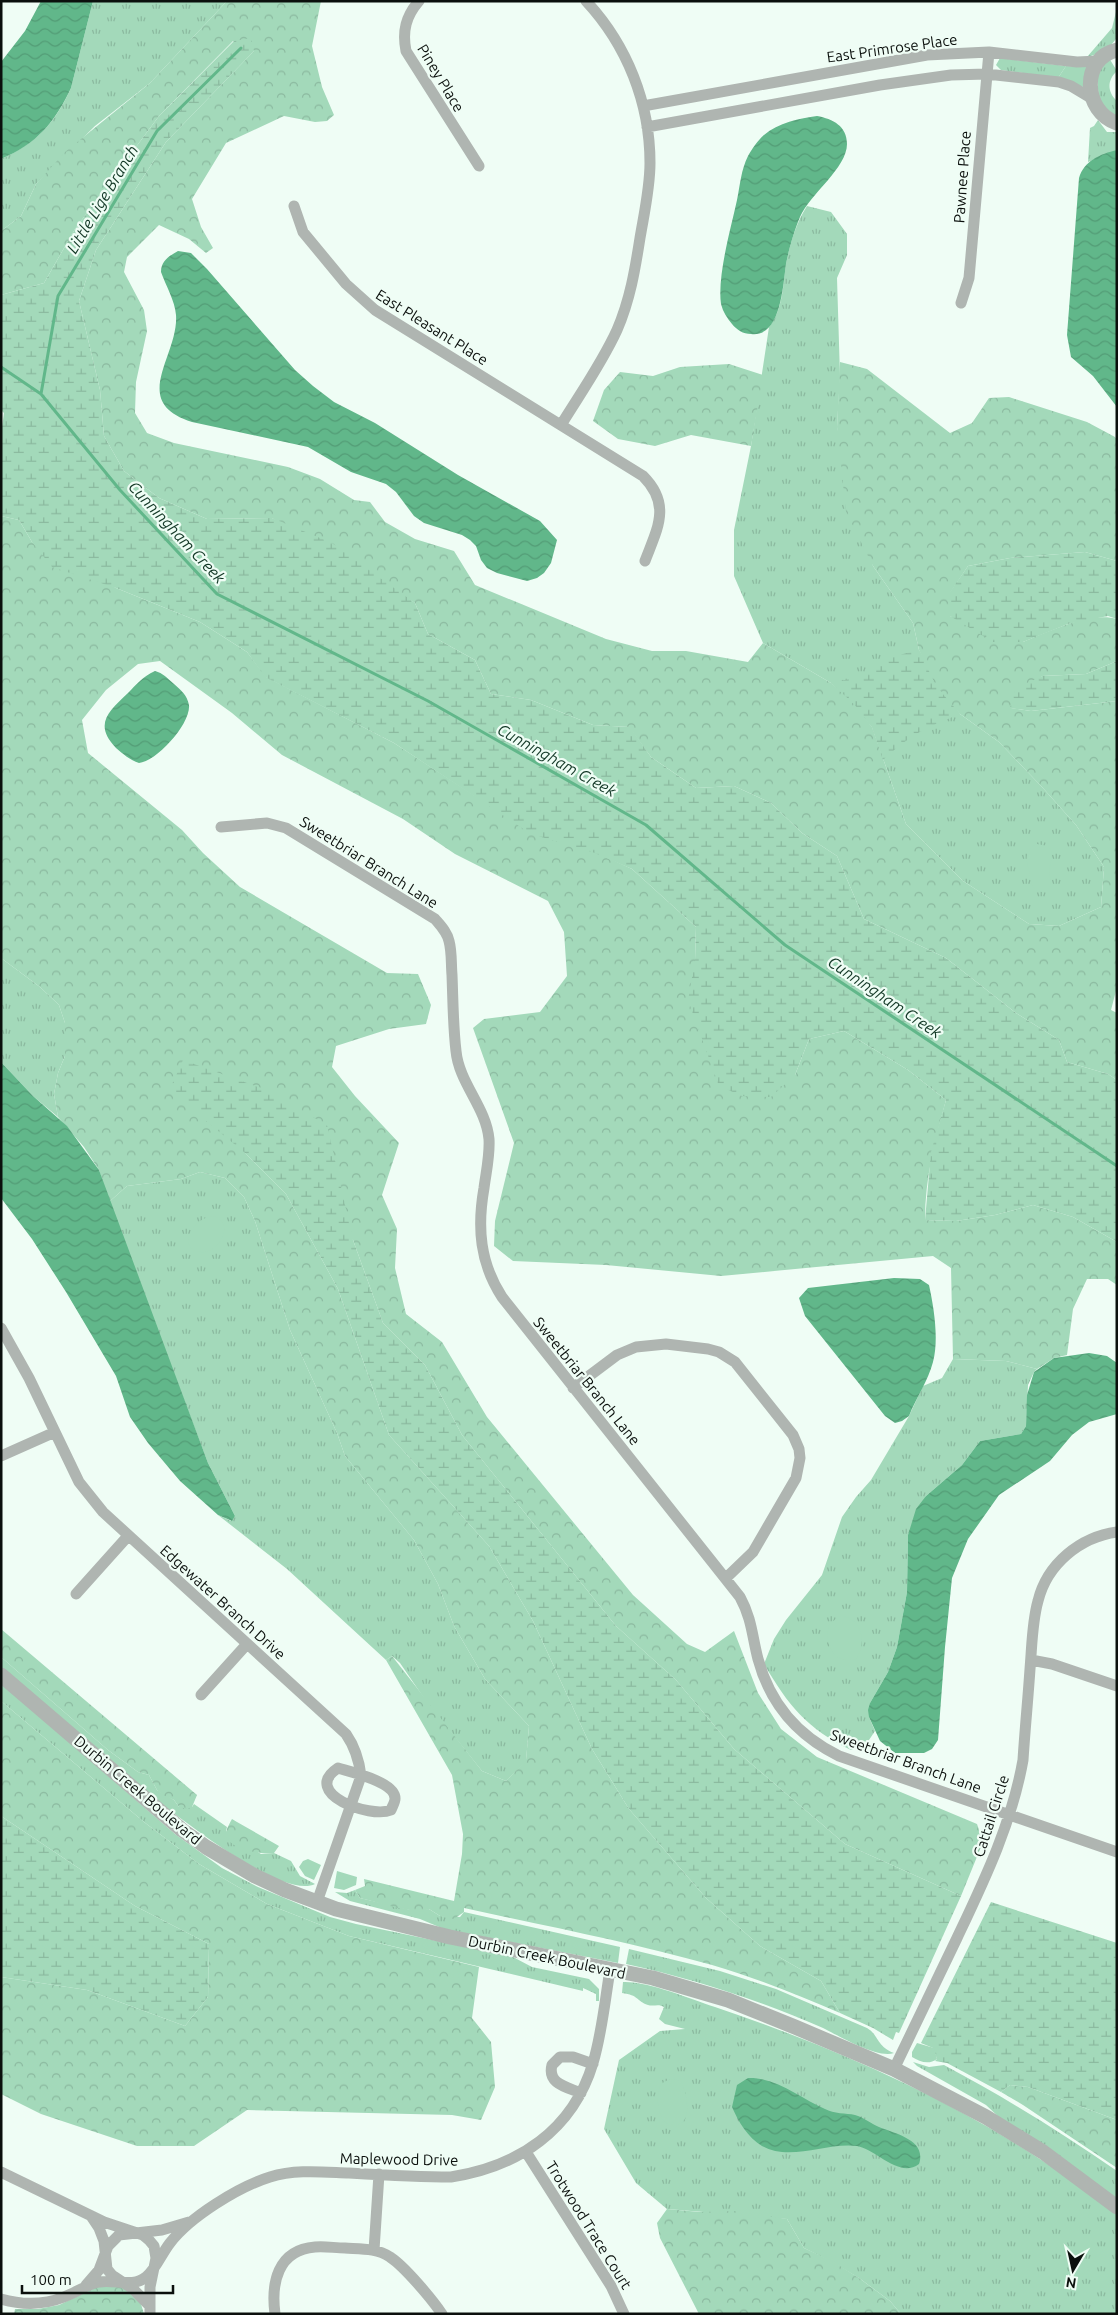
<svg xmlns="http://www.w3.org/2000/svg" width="1118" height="2315" font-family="Ubuntu,sans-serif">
	<defs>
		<pattern id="grass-tufts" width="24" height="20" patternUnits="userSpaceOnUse" patternTransform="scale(1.25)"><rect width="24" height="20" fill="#a3d9ba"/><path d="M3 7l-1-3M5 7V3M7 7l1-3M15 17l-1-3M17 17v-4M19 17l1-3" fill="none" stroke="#8bb99f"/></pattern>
		<pattern id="forest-crowns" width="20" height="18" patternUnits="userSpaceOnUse" patternTransform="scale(1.25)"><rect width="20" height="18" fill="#a3d9ba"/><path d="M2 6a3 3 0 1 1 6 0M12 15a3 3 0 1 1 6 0" fill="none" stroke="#8bb99f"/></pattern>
		<pattern id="wetland-marsh" width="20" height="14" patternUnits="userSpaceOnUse" patternTransform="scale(1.25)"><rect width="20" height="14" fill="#a3d9ba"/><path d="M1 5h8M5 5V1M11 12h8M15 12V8" fill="none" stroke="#8bb99f"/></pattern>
		<pattern id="water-waves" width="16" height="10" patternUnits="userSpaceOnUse" patternTransform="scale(1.25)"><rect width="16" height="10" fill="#61b78a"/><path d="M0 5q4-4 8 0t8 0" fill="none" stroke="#539c76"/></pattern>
	</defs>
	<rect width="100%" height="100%" fill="#effdf5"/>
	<!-- grass -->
	<path fill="url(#grass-tufts)" d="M93 1H227L150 83 95 126 36 184 21 216 1 231V159C37 143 55 123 71 88Z
		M1117 8C1117 16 1118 29 1117 37 1113 46 1097 55 1087 57L1112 28Z
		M1000 58 1066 66 1058 78 1001 70 996 65Z
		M1109 58 1117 71C1107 80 1107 92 1117 101V119L1099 105 1097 72Z
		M1098 120 1107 132H1117V150L1088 162 1090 128 1094 126Z
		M807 206 831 212 847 234V255L837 278 840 376 837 427 873 566 913 623 919 650 960 714 999 742 1042 787 1076 825 1104 867 1101 907 1059 926 1029 924 963 881 906 824 872 727 831 683 763 643 734 576V530L751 446 769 327C783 310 783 285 786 264 790 244 796 223 807 206Z
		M1 958 40 987 59 1005 65 1023V1056L58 1073 54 1094 58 1117 33 1096 1 1062Z
		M200 1172 225 1178 244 1197 255 1221 290 1330 337 1433 345 1456 414 1540 438 1584 454 1626 485 1679 529 1726 526 1761 506 1781 482 1771 426 1701 400 1663 392 1656 386 1660 287 1569 218 1515 231 1521 235 1516 208 1463 109 1202 127 1186 181 1179Z
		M953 1359 1006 1361 1037 1369 1034 1372 1028 1385 1026 1426 1021 1434 980 1441 962 1465 926 1496 908 1535 907 1592 897 1647 888 1672 870 1703 869 1717 875 1731 867 1743 851 1750C807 1729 788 1705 764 1664L774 1639 786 1620 822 1575 842 1517 856 1497 871 1480 909 1416 923 1386 942 1378Z
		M1 1657 108 1750 138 1772 149 1775 157 1790 174 1800 179 1807H192L194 1804 227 1827 226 1831 261 1854 274 1853 291 1861 300 1876 315 1884C266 1909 44 1705 1 1668Z
		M1 1683 175 1834 222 1868 258 1887 330 1917 356 1924 513 1957 532 1967 589 1979 599 1989V2001H596V1994L583 1988V1991L349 1936 267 1904 199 1864 144 1822 1 1701Z
		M355 1890 360 1898 411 1910 429 1909 440 1916 460 1917 464 1912 620 1947 618 1963 444 1929 420 1919 350 1901 335 1892 347 1893Z
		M629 1949 720 1971 776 1989 867 2028C879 2035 876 2046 894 2053 878 2059 839 2036 823 2028 759 2000 694 1979 626 1964Z
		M623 1982C648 1981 690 1999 715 2007 857 2055 1000 2120 1117 2215V2314H901L890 2301 859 2278 832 2262 804 2248 787 2219 667 2209 636 2183 604 2129 619 2060 660 2031 685 2029 665 2024 659 2019 664 2007C658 2003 654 2007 648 2005 636 2001 639 1995 622 1993Z
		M913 2062 929 2067 944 2065C1004 2097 1061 2132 1117 2171V2201L1003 2121 986 2105 917 2066Z"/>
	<!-- forest -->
	<path fill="url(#forest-crowns)" d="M227 1H321L312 46 322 87 334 115 327 121 315 122 284 116 226 143 192 199 201 227 213 248 206 253 189 239 159 225 127 257 124 272 144 310 147 331 136 382 135 413 147 433 174 443 288 467 320 479 354 500 370 502 385 522 415 539 454 551 475 585 606 639 652 651H686L748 662 763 643 831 683 854 704 872 727 906 824 963 881 1029 924 1059 926 1101 907 1104 867 1076 825 1042 787 999 742 960 714 936 686 919 650 913 623 873 566 846 512 837 427 840 362 867 369 950 433 972 423 989 398 1009 397 1087 422 1115 437 1117 440V561L1085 552 1010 558 968 566 950 593V616L1023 642C1048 632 1090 611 1117 619V661L1086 674 1042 676 1011 708 1031 711 1117 701V987L1111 1010 1117 1013V1080L1108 1074 1067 1062 1059 1040 1016 1013 946 958 864 919 837 856 802 833 771 803 734 786 696 788 651 757 629 727 593 725 531 700 491 694 475 660 428 634 415 603 272 518 207 519 159 498 124 471 104 436 100 390 79 301 96 250 166 142 254 51 233 41 159 116 75 229 44 283 1 295V231L21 216 36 184 65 152 150 83Z
		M729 364 763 375 751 446 691 435 655 446 618 439 593 421 604 390 620 372 653 376 680 367Z
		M1 516 19 520 32 542 116 588 200 622 247 652 266 677 394 743 475 796 632 869 696 927 695 960 795 1075 809 1039 844 1031 908 1070 946 1100C935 1140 925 1178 925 1220L956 1221 995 1215 1033 1205 1073 1217 1117 1242V1285L1108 1279H1087L1073 1309 1067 1355 1054 1358 1037 1369 1006 1361 953 1359 951 1268 933 1256 721 1276 606 1265 513 1261 494 1246 495 1221 514 1143 473 1028 484 1019 540 1012 567 976 564 932 548 901 455 854 403 819 282 755 232 713 160 661 138 664 106 690 82 720 88 753 182 830 203 853 240 887 387 973 418 974 431 1005 426 1024 389 1029 336 1046 332 1067 355 1096 399 1143 382 1195 397 1229 395 1268 406 1314 442 1342 487 1417 633 1595 687 1644 705 1652 734 1631 758 1693 781 1729 817 1757 977 1824 983 1842 961 1896 845 1844 734 1749 676 1680 616 1626 462 1435 425 1365 383 1323 353 1240 244 1152 286 1194 338 1289 389 1435 489 1546 533 1621 592 1749 629 1809 706 1898 760 1946 821 1981 840 2013C798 1995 756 1978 712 1965 630 1942 546 1926 464 1908V1912L454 1919 440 1916 429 1909C414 1915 377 1902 360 1898L355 1890 365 1886 364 1879 454 1901 462 1854 463 1834 452 1775 386 1660 392 1656 482 1771 506 1781 526 1760 529 1726 485 1679 454 1626 438 1584 414 1540 345 1456 337 1433 290 1330 255 1221 244 1197 225 1178 200 1172 181 1179 127 1186 109 1202 99 1170 84 1147 58 1117 54 1094 58 1073 65 1056V1023L59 1005 40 987 1 958Z
		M1 1629 197 1795 192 1807 187 1809 179 1807 174 1800 163 1795 157 1790 149 1775 138 1772 108 1750 1 1657Z
		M1 1701 144 1822 199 1864 267 1904 349 1936 479 1967 472 2018 491 2042 495 2087 481 2120 452 2115 247 2110 194 2146H137L41 2114 1 2094V1977L87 1990 185 2026 208 1997 209 1944 135 1906 1 1816Z
		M232 1819 237 1822 279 1846 274 1853C262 1855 227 1849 226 1834 226 1829 230 1823 232 1819Z
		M1010 2085 1028 2087 1117 2120V2168L1023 2105 1001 2092Z
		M667 2209 700 2212 737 2211 787 2219 804 2248 832 2261 859 2278 890 2301 901 2314H699L660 2238 657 2223Z
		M99 2286 123 2287 141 2304 144 2314H14L15 2309H38L59 2305Z"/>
	<!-- wetland -->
	<path fill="url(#wetland-marsh)" d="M251 38 254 51 166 142 96 250 79 301 100 390 104 436 124 471 159 498 207 519 272 518 332 543 415 603 428 634 475 660 491 694 531 700 593 725 630 727 651 757 696 788 734 786 771 803 802 833 837 856 864 919 946 958 1016 1013 1059 1040 1067 1062 1108 1074 1117 1080V1242L1073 1217 1033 1205 995 1215 956 1221 925 1220 931 1152 946 1100 908 1070 844 1031 809 1039 795 1075 771 1097 742 1096 719 1086 688 1000 695 960 696 927 632 869 590 851 531 834 394 743 265 677 247 652 200 622 116 588 52 567 32 542 19 520 1 516V434L4 413 1 410V295L44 283 75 229 159 116 234 41Z
		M1085 552 1117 561V619L1108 616 1068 624 1023 642H993L950 616V592L968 566 1010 558Z
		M919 650 936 686 960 714C925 728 911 734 883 760L872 727 854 704 831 683 854 678 895 656Z
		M1117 661V701L1031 711 1010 708 1015 689 1042 676 1086 674Z
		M183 1060 261 1088 327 1125 353 1240 383 1323 425 1365 462 1435 616 1626 676 1680 734 1749 845 1844 961 1896 899 2033 896 2032 893 2040 873 2028 840 2013 821 1981 760 1946 706 1898 629 1809 592 1749 533 1621 489 1546 389 1435 338 1289 286 1194 244 1152 169 1091Z
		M1 1816 135 1906 209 1944 208 1997 185 2026 87 1990 1 1977Z
		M991 1902 1117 1943V2120L1028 2087 1010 2085 1001 2092 947 2063 935 2061 937 2059 933 2048 921 2043Z"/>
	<!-- garden -->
	<path fill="#a3d9ba" d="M1066 66 1088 67 1083 87 1058 78Z
		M1037 844 1048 846 1051 850 1052 857 1049 870 1051 884 1047 892C1032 893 1031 884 1029 871 1026 860 1024 850 1037 844Z
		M213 1216C237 1222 218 1259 196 1251 178 1244 195 1217 213 1216Z
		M839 1616C861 1616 868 1643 856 1659 834 1665 824 1645 829 1625Z
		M308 1859 321 1865 314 1880 305 1876 299 1867 303 1861Z
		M337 1871 357 1877 356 1885 344 1890 334 1888Z
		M917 2043 934 2048 937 2059C929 2065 920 2062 912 2057V2052Z
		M675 2079 681 2081C686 2091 694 2123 676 2125 673 2125 668 2125 665 2122 658 2116 655 2093 661 2085 665 2080 669 2080 675 2079Z"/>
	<!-- water -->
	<path fill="url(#water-waves)" d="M41 1H93L71 88C55 122 37 144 1 159V62L25 31Z
		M817 116C833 119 847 126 847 144 847 168 810 194 800 217 794 231 789 249 786 264 783 285 781 338 751 334 743 334 737 330 732 324 727 318 723 312 721 304 717 276 731 228 737 200 740 185 741 170 748 156 752 149 758 140 764 135 778 123 800 118 817 116Z
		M1117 150V407L1093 376 1071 357 1067 335 1079 178C1084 161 1100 154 1117 150Z
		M178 251 191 253 207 269 295 370 313 386 334 402 375 423 458 475 540 521 557 540 551 563 544 573 537 578 527 581 497 573 487 568 481 560 476 546 470 540 462 535 424 523 414 516 396 492 386 484 351 472 308 447 192 422C128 402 179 356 176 315 175 301 166 286 161 272 161 261 169 256 178 251Z
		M155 671C163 673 167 678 174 684 181 690 187 695 189 705 191 724 156 762 139 763 130 760 123 754 116 748 93 724 109 711 128 693 137 684 142 677 155 671Z
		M1 1062 33 1096 67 1126 99 1170 208 1463 235 1516 232 1521 218 1515 180 1481 148 1443 130 1417 116 1376 66 1292 32 1239 1 1198Z
		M894 1278 920 1279 929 1285C934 1308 939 1339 933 1362 928 1381 916 1398 909 1416L902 1421 895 1423 885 1416 805 1316 799 1298 808 1288Z
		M1089 1353 1107 1356 1117 1363V1414L1089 1422 1072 1435 1050 1461 999 1495 968 1539 952 1578 945 1647 938 1740 932 1749 924 1753H895L880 1741 869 1717 868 1710 870 1703 888 1672 897 1647 907 1592 908 1535 916 1509 926 1496 962 1465 980 1441 1021 1434 1026 1426 1027 1395 1034 1372 1054 1358Z
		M748 2078C776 2077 800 2098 825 2109 834 2114 846 2113 855 2115 863 2117 872 2124 879 2127 896 2134 927 2140 919 2164 899 2179 876 2149 857 2146 826 2142 791 2162 762 2146 748 2138 738 2121 732 2107L737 2085Z"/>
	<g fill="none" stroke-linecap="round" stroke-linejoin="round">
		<!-- stream -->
		<path stroke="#61b78a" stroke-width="3" d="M1 367 41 394 120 490 217 594 428 701 646 825 785 945 1117 1166
			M41 394 58 296 157 131 241 48"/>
		<!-- minor -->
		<path stroke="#afb5b1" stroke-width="11" d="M419 1C406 16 402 31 406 51L479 166
			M643 106 927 55 989 52 1077 62 1099 61
			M647 127 880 85 951 75 987 74 1059 82 1071 86 1091 98
			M294 206 303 232 346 284 375 310 643 476C672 505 657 529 645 561
			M961 303 969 278 989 52
			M561 425C580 394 602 363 617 330 630 300 635 270 640 238 644 214 650 188 650 163 650 103 627 45 586 1
			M221 827 267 823 286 828 435 919C441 926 447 932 449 941 452 952 451 964 452 975 453 1000 453 1026 456 1051 459 1083 486 1107 489 1139 490 1156 486 1172 484 1188 477 1228 480 1263 502 1297L740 1597C752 1619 752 1636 758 1659 770 1704 798 1736 839 1756L1117 1852
			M1 1328 29 1378 79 1482 103 1512 346 1734C355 1747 359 1759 361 1776L317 1902
			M573 1388 617 1355 636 1347 666 1344 708 1349 719 1352 735 1362 793 1435 799 1449 800 1458 796 1478 753 1552 726 1578
			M1 1456 55 1432
			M76 1594 128 1536
			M1031 1660 1052 1664 1117 1686
			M201 1695 247 1644
			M338 1768C351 1772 396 1782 395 1799 395 1802 392 1807 391 1810 370 1819 300 1793 338 1768Z
			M894 2069C915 2026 936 1982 957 1938 984 1881 1012 1823 1023 1760 1025 1729 1028 1699 1030 1669 1032 1646 1032 1622 1038 1601 1047 1564 1080 1537 1117 1532
			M581 2093C567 2087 547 2084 552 2065L560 2057H573L593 2064
			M526 2152 611 2286 624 2314
			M1 2172 104 2222 143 2235 149 2240 154 2246 156 2258 150 2287V2314
			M91 2216 99 2228 104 2241 107 2269 112 2275 133 2289 149 2305
			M374 2250 379 2174
			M86 2285 99 2270 108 2246 119 2235 162 2230 189 2222
			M1 2299C22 2305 44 2305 64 2297 77 2292 86 2285 99 2282 114 2279 133 2288 146 2277 156 2269 162 2253 170 2243 190 2217 238 2187 270 2177 296 2169 322 2172 349 2173 383 2175 417 2177 451 2177 518 2167 573 2130 593 2063 602 2033 605 2000 610 1970
			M275 2314C271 2284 277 2250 315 2247 325 2246 335 2248 345 2248 361 2249 377 2248 390 2257 404 2266 432 2299 442 2314"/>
		<!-- tertiary -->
		<path stroke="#afb5b1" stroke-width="15" d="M1117 50C1080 58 1083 112 1117 123
			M1 1675 182 1830 206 1847 255 1876 285 1890 336 1909 450 1937 653 1978 728 2000 795 2027 894 2069 986 2117 1043 2152 1117 2207"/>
	</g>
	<g text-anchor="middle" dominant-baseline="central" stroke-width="4.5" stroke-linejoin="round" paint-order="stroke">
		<!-- street labels -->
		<g font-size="15" fill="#0b100d" stroke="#effdf5">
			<text transform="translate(892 48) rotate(-8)">East Primrose Place</text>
			<text transform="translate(441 78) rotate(59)">Piney Place</text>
			<text transform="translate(962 177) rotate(-86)">Pawnee Place</text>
			<text transform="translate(432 327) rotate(32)">East Pleasant Place</text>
			<text transform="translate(369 862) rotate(32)">Sweetbriar Branch Lane</text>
			<text transform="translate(587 1381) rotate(51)">Sweetbriar Branch Lane</text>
			<text transform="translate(223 1602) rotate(42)">Edgewater Branch Drive</text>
			<text transform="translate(906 1761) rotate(20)">Sweetbriar Branch Lane</text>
			<text transform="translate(138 1790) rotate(40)">Durbin Creek Boulevard</text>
			<text transform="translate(991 1816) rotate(-72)">Cattail Circle</text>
			<text transform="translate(547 1957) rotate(12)">Durbin Creek Boulevard</text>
			<text transform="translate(399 2159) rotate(1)">Maplewood Drive</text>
			<text transform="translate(589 2225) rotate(58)">Trotwood Trace Court</text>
		</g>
		<!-- water labels -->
		<g font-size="16" font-style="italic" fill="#133826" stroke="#effdf5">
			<text transform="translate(102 199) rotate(-59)">Little Lige Branch</text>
			<text transform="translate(177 532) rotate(47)">Cunningham Creek</text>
			<text transform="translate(557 760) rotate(29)">Cunningham Creek</text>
			<text transform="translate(885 997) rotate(34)">Cunningham Creek</text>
		</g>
	</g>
	<!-- border -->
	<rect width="1118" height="2315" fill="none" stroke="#0b100d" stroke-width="5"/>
	<!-- north arrow -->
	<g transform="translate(1073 2270) rotate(189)" stroke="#effdf5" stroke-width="4" paint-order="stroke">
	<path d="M0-4L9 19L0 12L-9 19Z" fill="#0b100d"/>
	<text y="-8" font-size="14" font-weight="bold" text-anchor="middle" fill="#0b100d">N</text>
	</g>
	<!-- scale -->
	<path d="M22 2285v8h151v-8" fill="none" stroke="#0b100d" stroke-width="2.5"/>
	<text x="30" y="2285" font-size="15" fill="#0b100d" stroke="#effdf5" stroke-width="4" paint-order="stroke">100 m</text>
</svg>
